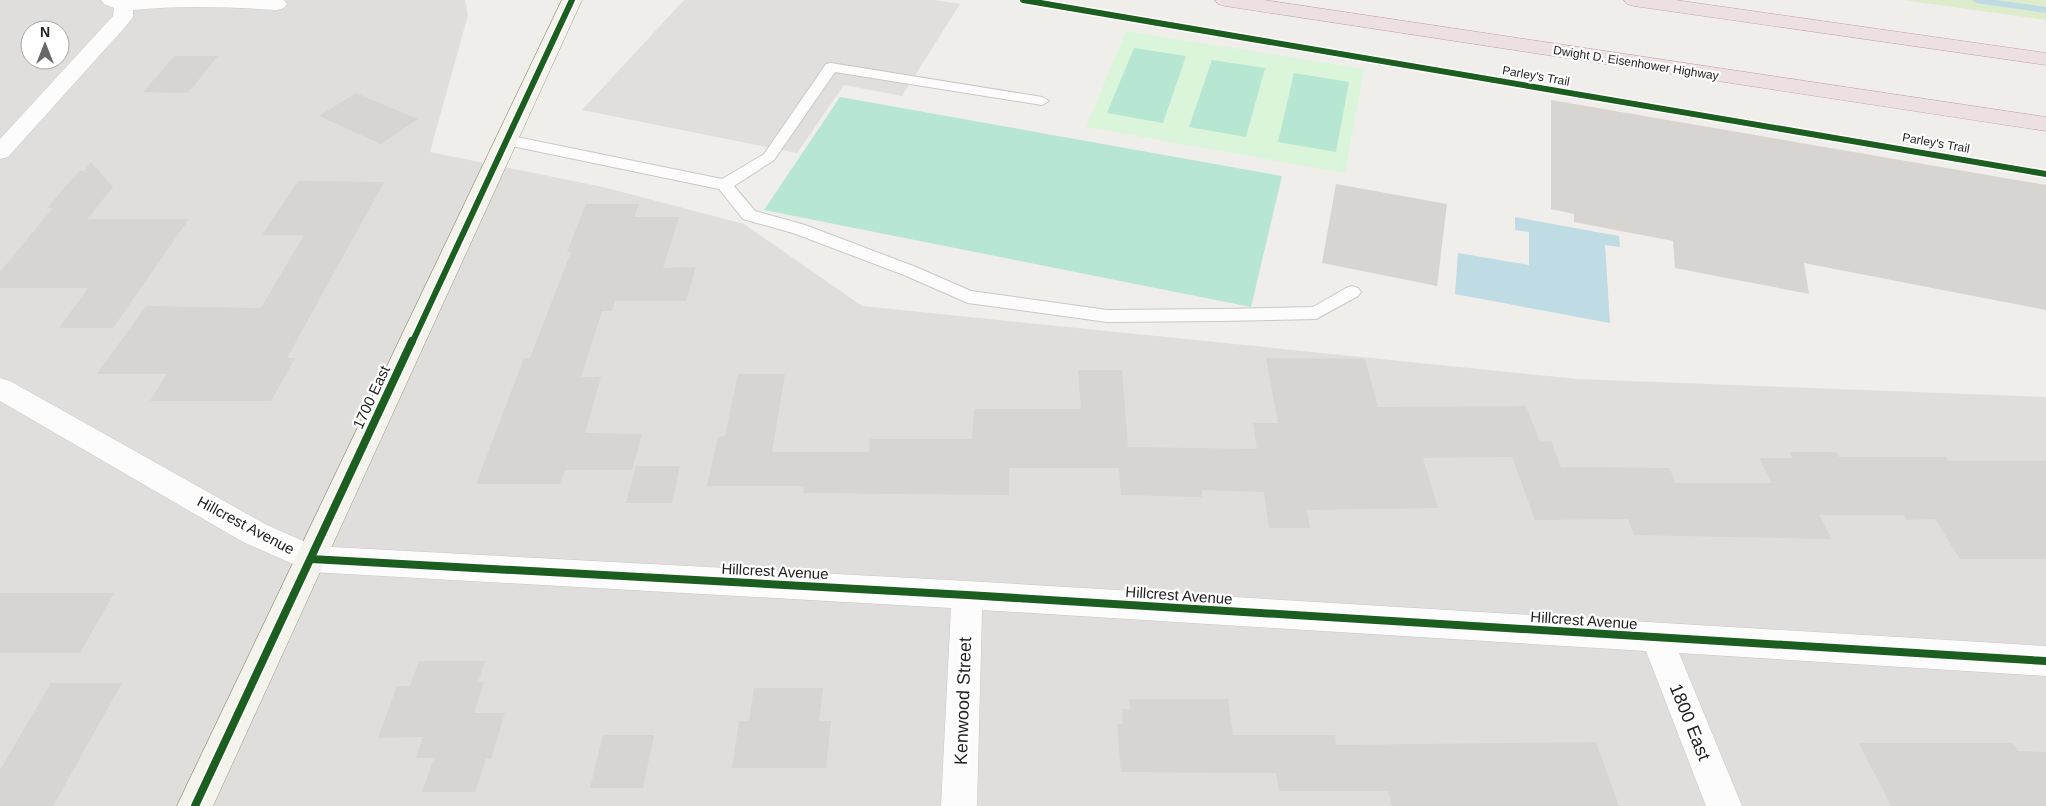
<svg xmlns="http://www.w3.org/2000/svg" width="2046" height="806" font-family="Helvetica,sans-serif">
	<rect width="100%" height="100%" fill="#f0eeeb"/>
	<!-- residential -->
	<path fill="#dfdedc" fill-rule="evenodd" d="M0 0H465L468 15 430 152 603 187 744 224 862 306 1577 379 2046 397V806H0ZM30 30H60V60H30Z"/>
	<!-- grass -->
	<path fill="#ddeccb" d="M1903 0H2046V20Z"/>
	<!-- park -->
	<path fill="#daf5da" d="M1126 31 1364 69 1345 173 1086 127Z"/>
	<!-- pitch -->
	<path fill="#b7e6d2" d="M1134 48 1186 56 1163 123 1107 113Z
		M1212 60 1265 68 1246 137 1189 127Z
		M1294 73 1349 82 1336 152 1278 142Z
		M840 97 1282 176 1251 307 764 210Z"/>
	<!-- parking -->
	<path fill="#e0dfde" d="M684 0H933L960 4 902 96 844 85 797 153 582 110Z"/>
	<!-- water -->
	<path fill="#bfdbe3" d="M1515 217 1619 236 1620 247 1605 245 1610 323 1455 294 1458 253 1529 265V232L1515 230Z"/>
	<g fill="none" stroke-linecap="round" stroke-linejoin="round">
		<!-- stream -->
		<path fill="#bfdbe3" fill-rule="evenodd" d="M1972 0H1995L2046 7V13L1976 3Z"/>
	</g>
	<!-- building -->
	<path fill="#d7d4d2" d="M175 56H218L188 93 143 92Z
		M356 93 418 119 381 144 319 116Z
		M1551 100 2046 185V310L1804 263 1809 294 1675 268 1673 241 1574 222V214L1551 209Z
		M91 162 113 187 87 219H189L113 328H59L88 288H0V272L53 208H47L79 171H84Z
		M298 181 384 182 287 358H295L271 401H150L167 374H97L146 306 261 308 304 235H262Z
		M1336 184 1447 204 1437 286 1322 263Z
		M586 204H639L634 217H679L663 268 696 267 686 301H615L612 311H602L581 377H601L585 433 642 434 632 470H565L560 484H476L524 358H530L571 252H567Z
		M1266 358 1365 359 1378 407 1526 406 1540 442 1551 441 1561 467 1669 468 1676 483H1772L1759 458H1792L1790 452H1836L1839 457H1946L1949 461H2046V559H1960L1935 519 1907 520 1904 515H1819L1832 539 1634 535 1628 519 1535 520 1512 457 1423 458 1438 508 1307 510 1310 528H1269L1264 492 1202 490V497L1121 495 1119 468H1009V495L803 493 804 486H707L718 437 725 436 738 374H785L772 452H869L870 439H972L974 409H1081L1078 370H1122L1128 447 1257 449 1253 423H1278Z
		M636 466H680L672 503H626Z
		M0 593H114L80 653H0Z
		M419 661H485L478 682H484L474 713H505L491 759H486L475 792H422L434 758H416L423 737 378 738 397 686H410Z
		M51 683H122L53 806H0V770Z
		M754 688H823L819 721H831L826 768H732L739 721H749Z
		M1129 699H1228L1233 735H1335L1336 745 1596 742 1619 806H1392L1388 791H1279L1276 773 1121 772 1117 724H1123L1122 709H1130Z
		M603 735H654L643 788H590Z
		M1859 743H2013L2018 751 2046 752V806H1891Z"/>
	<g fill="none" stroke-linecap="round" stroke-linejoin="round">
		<defs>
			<path id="lane" d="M831 63 1042 97 1049 101 1042 105 835 72 774 160 734 186 755 211 805 225 916 267 971 291 1107 310 1220 309 1313 307 1346 288 1352 286 1358 288 1361 292 1358 296 1316 319 1220 321 1107 322 968 303 904 275 793 233 743 219 719 189 507 145 499 140 507 135 722 179 764 154 826 64Z"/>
			<path id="street" d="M101 0H284L287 4 284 8 277 10C229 7 181 5 133 10V17L126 26 8 157 0 159V139L113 16 114 8 104 4Z
				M0 378 10 381 265 524 314 546 967 581 2046 646V676L1679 653 1742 806H1706L1646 651 982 610 977 806H941L951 608 311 572 243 542 0 401Z"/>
			<path id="secondary" d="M562 0H582L213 806H177Z"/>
			<path id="highway" d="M1215 0H1264L2046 117V131L1225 6 1218 4Z
				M1624 0H1675L2046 53V65L1634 6 1627 4Z"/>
		</defs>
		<!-- lane casing -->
		<use href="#lane" stroke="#c9c8c7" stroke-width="2"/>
		<!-- street casing -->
		<use href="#street" stroke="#c9c8c7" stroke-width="1"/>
		<!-- secondary casing -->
		<use href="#secondary" stroke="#999a82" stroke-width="1"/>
		<!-- highway casing -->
		<use href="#highway" stroke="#c5a2ac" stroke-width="1"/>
		<!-- lane -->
		<use href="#lane" fill="#fdfcfc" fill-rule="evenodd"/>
		<!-- street -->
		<use href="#street" fill="#fdfcfc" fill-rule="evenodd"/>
		<!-- secondary -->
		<use href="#secondary" fill="#f4f4ed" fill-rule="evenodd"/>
		<!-- highway -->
		<use href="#highway" fill="#ece0e2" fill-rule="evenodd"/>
		<defs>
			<path id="cycleway-far1" d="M1023 0 2046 174
				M412 343 572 0"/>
			<path id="cycleway" d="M311 559 967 595 2046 661
				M195 806 412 341"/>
		</defs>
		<!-- cycleway-far1 casing -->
		<use href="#cycleway-far1" stroke="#fff" stroke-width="9"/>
		<!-- cycleway casing -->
		<use href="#cycleway" stroke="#fff" stroke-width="11"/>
		<!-- cycleway-far1 -->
		<use href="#cycleway-far1" stroke="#1b5e20" stroke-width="6"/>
		<!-- cycleway -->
		<use href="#cycleway" stroke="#1b5e20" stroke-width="8"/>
	</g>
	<g text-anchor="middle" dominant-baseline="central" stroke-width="4.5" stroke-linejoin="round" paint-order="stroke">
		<!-- far-street labels -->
		<g font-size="12" fill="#222" stroke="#fff">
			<text transform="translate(1636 63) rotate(9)">Dwight D. Eisenhower Highway</text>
			<text transform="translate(1536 76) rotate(10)">Parley's Trail</text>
			<text transform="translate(1936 143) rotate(10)">Parley's Trail</text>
		</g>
		<!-- street labels -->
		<g font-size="15" fill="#222" stroke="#fff">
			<text transform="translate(371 397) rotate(-65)">1700 East</text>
			<text transform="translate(246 525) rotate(28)">Hillcrest Avenue</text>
			<text transform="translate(775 571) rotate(3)">Hillcrest Avenue</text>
			<text transform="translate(1179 595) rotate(4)">Hillcrest Avenue</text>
			<text transform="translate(1584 620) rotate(4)">Hillcrest Avenue</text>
		</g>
		<!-- near-street labels -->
		<g font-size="18" fill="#222" stroke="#fff">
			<text transform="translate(963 701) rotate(-88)">Kenwood Street</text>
			<text transform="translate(1690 722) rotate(68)">1800 East</text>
		</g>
	</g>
	<!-- north arrow -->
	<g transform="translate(45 45)"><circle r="24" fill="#ffffff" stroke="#a7a7a7"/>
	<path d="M0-4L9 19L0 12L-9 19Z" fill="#6a6968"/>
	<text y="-8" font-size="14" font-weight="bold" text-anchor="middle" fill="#222222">N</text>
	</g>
</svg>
